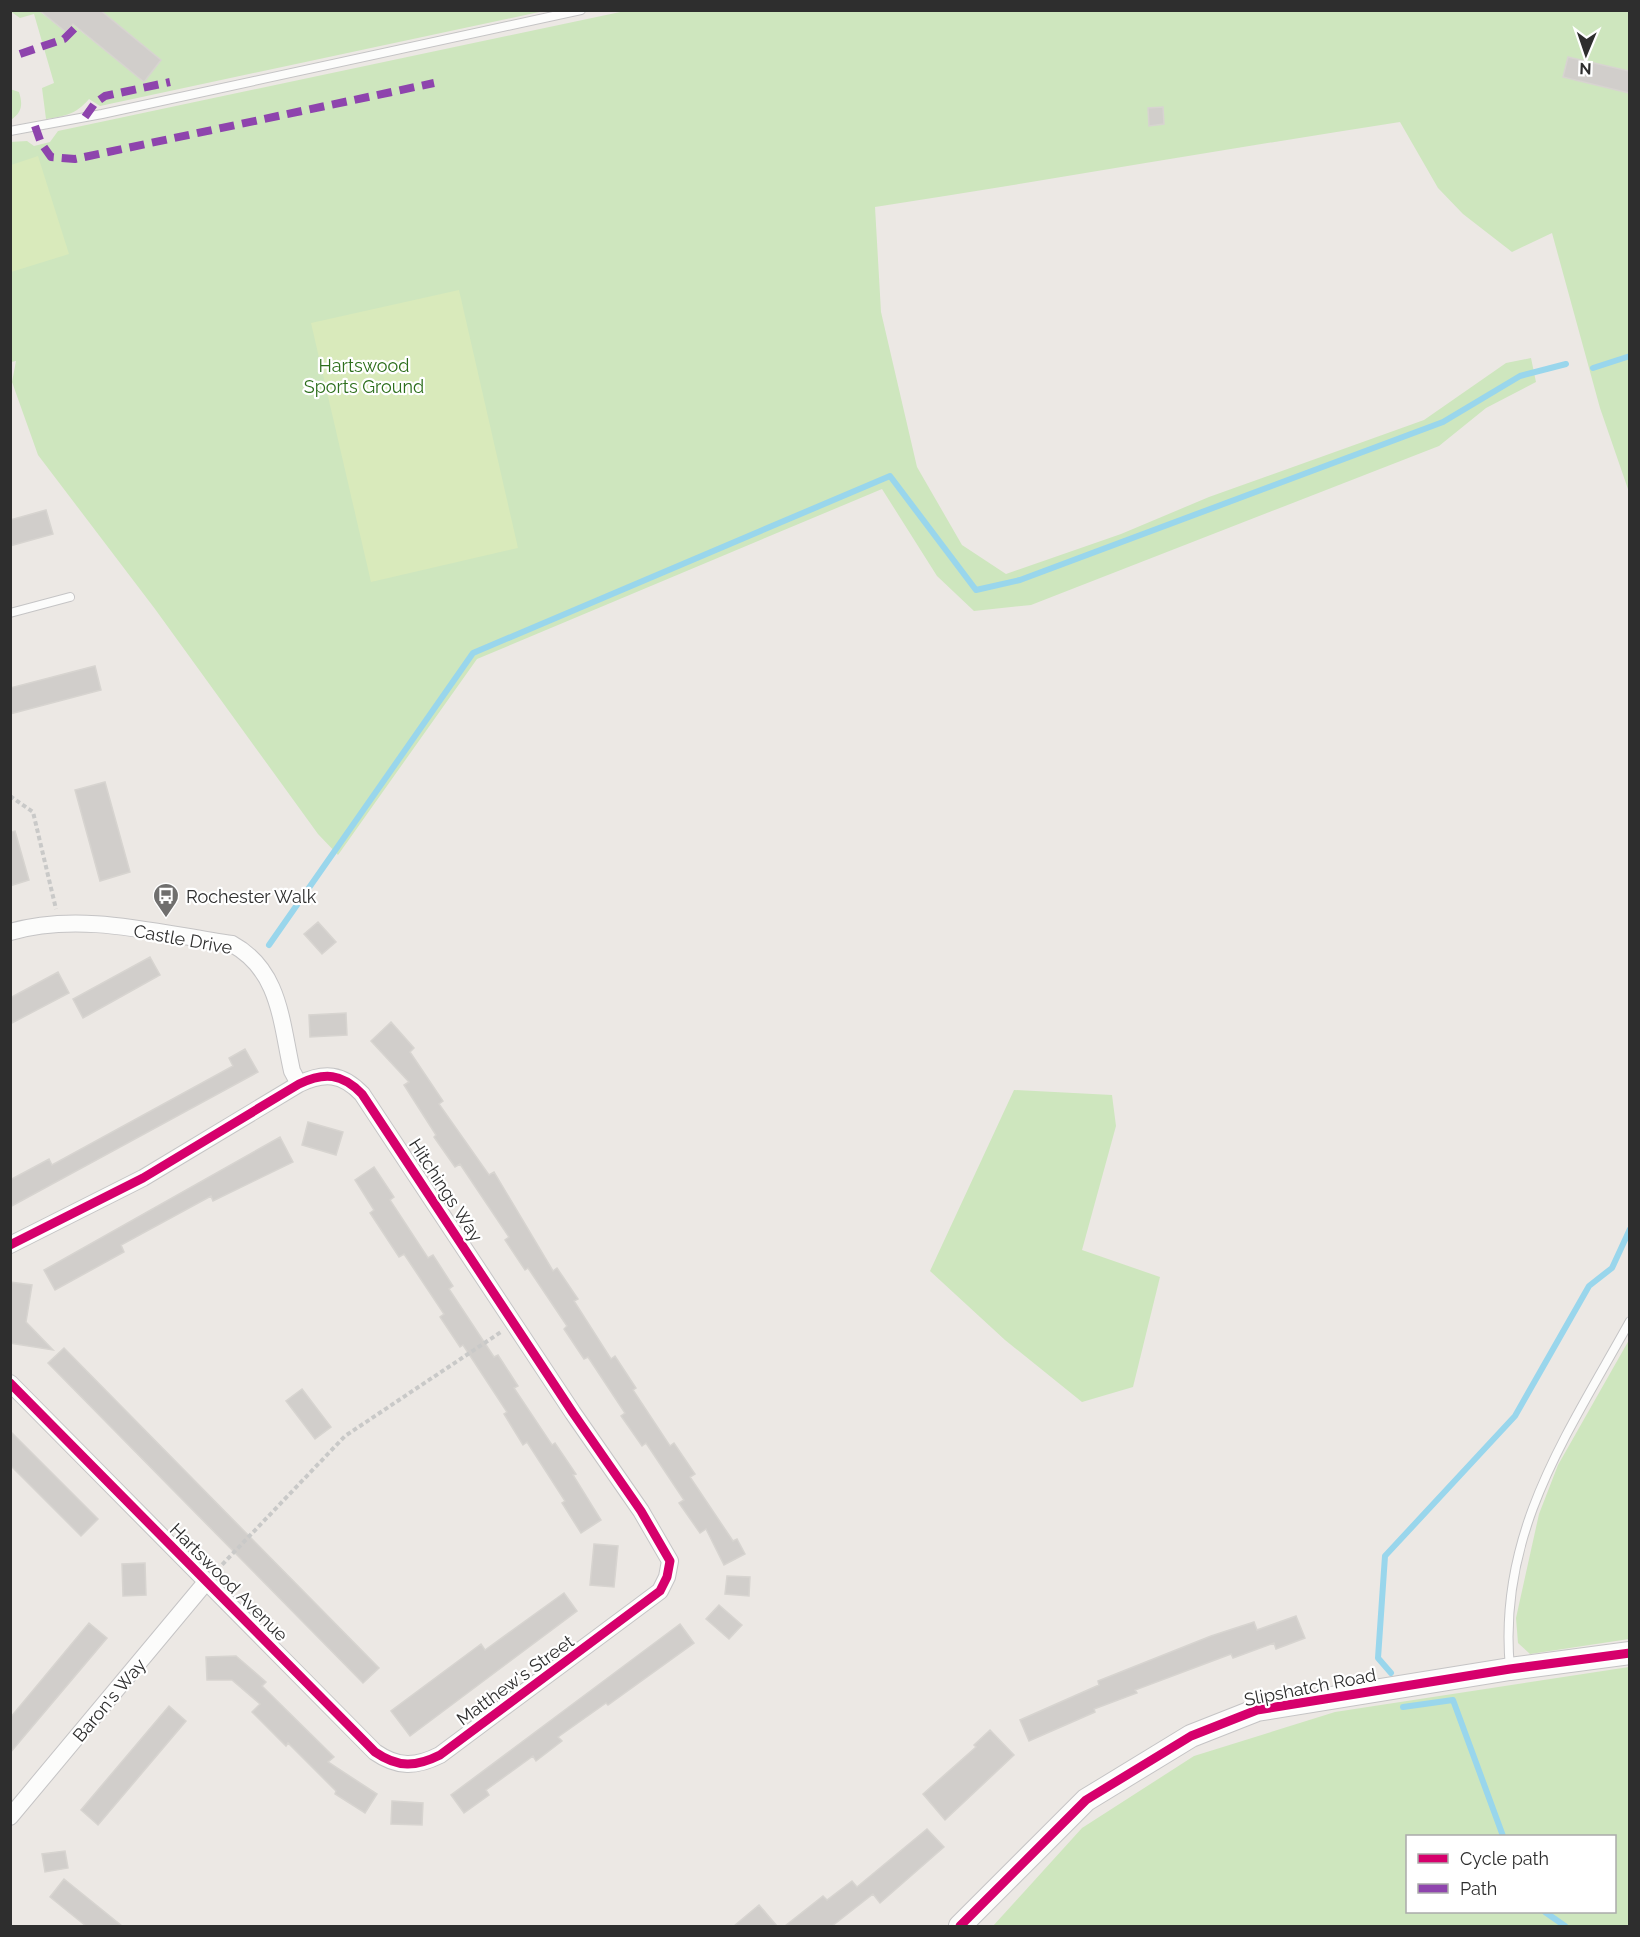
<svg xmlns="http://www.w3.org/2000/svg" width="1640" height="1937" font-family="Raleway,sans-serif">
	<rect width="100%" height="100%" fill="#ece8e4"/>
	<!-- green -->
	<path fill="#cee6be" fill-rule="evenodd" d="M10 11H39L66 32 73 25 144 81 161 60 100 11H544L100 106 89 99C76 114 66 116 46 119L42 88 54 83 34 14 20 18Z
		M625 11H1629V492L1600 408 1552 233 1512 252 1463 214 1438 188 1400 122C1225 149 1050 180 875 207L881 312 917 467 962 545 1006 574 1121 534 1209 497 1424 420 1506 363 1531 358 1536 382 1486 408 1439 446 1031 605 974 611 937 576 882 489 477 659 338 855 318 834 155 609 38 455 12 382 16 361 11 362 10 142 27 141 34 146 50 142 58 131 91 124Z
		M10 89 19 92C23 105 22 112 11 120Z
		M1014 1090 1112 1095 1116 1126 1082 1250 1160 1277 1133 1387 1082 1402 1005 1340 930 1271Z
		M1629 1340V1639L1530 1654 1518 1643 1516 1618 1539 1514 1558 1465Z
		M1629 1667V1926H993L1082 1828 1194 1756 1335 1712ZM1408 1836H1614V1912H1408Z"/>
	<!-- pitch -->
	<path fill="#d9eabb" d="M38 156 69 254 11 272V165Z
		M459 290 518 548 371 582 311 323Z"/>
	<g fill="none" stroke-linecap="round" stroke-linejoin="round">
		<!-- stream -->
		<path stroke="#99d6ec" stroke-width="6" d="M1593 368 1630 356
			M269 945 473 653 890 476 976 590 1020 580 1443 422 1520 376 1566 364
			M1391 1673 1378 1658 1385 1556 1515 1416 1589 1286 1612 1268 1630 1229
			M1403 1707 1453 1700 1503 1836
			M1545 1912 1565 1926"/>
	</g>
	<!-- building -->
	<path fill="#d1cecb" stroke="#d7d4d0" stroke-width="1.5" d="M39 10H100L161 60 144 82 73 24 66 32Z
		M1568 57 1629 71V93L1563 77Z
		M1163 107 1164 124 1149 126 1148 108Z
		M46 510 53 534 10 546V520Z
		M95 666 101 690 10 714V688Z
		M105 782 130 872 100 881 75 790Z
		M15 831 29 880 10 886V832Z
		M318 922 336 942 322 954 304 934Z
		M150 957 160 975 83 1018 73 999Z
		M58 972 69 993 10 1024V998Z
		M346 1013 347 1035 310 1037 309 1015Z
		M391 1022 414 1048 410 1052 443 1101 439 1104 489 1175 494 1172 553 1271 557 1268 578 1299 574 1301 611 1359 615 1356 636 1388 633 1390 670 1446 674 1443 695 1474 690 1477 733 1541 737 1539 745 1554 724 1565 706 1529 700 1533 679 1503 684 1500 646 1443 642 1446 621 1416 625 1413 588 1357 584 1359 564 1329 567 1326 528 1268 525 1270 505 1240 509 1237 460 1164 455 1167 434 1137 436 1135 404 1085 409 1082 371 1041Z
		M245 1049 258 1072 10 1207V1180L49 1159 52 1165 233 1066 229 1058Z
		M308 1122 343 1132 336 1155 302 1145Z
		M280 1137 293 1162 213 1201 211 1196 121 1245 124 1252 55 1290 44 1270Z
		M374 1167 394 1197 390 1200 428 1258 433 1255 453 1286 449 1289 494 1357 498 1355 518 1386 514 1388 552 1445 555 1443 576 1474 573 1475 601 1520 581 1533 562 1503 565 1501 527 1442 523 1445 504 1414 507 1412 463 1345 460 1347 440 1317 444 1314 404 1254 399 1257 370 1213 374 1210 355 1180Z
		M10 1282 32 1285 26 1322 53 1350 10 1343Z
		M64 1348 379 1668 363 1683 48 1363Z
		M302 1389 331 1427 315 1439 286 1401Z
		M10 1431 98 1519 81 1536 10 1465Z
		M594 1544 618 1546 614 1587 590 1585Z
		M145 1563 146 1595 123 1596 122 1564Z
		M727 1576 750 1577 749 1596 725 1594Z
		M564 1593 577 1611 410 1736 391 1711 481 1644 485 1650Z
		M719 1605 742 1625 729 1639 706 1619Z
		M1296 1616 1305 1638 1276 1649 1274 1643 1233 1658 1231 1654 1135 1690 1137 1693 1094 1709 1095 1712 1029 1741 1020 1720 1099 1685 1098 1681 1211 1636 1254 1622 1257 1630Z
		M89 1623 107 1638 10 1753V1718Z
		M680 1624 694 1643 608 1705 606 1703 558 1737 562 1741 536 1761 533 1756 486 1790 489 1795 464 1813 451 1795Z
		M236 1656 266 1682 262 1686 334 1757 328 1762 377 1794 365 1813 335 1794 336 1791 288 1743 286 1746 252 1712 260 1704 232 1680H207L206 1657Z
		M169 1706 186 1721 98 1825 81 1810Z
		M990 1730 1014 1755 945 1820 923 1794 976 1747 974 1745Z
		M392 1801 423 1803 422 1825 391 1824Z
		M927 1829 944 1847 880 1903 873 1894 832 1926H785L823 1896 827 1900 852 1881 857 1887Z
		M65 1851 68 1868 45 1872 42 1854Z
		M64 1879 122 1926H86L50 1897Z
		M759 1905 777 1926H734Z"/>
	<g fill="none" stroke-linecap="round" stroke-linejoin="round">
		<defs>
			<path id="lane" d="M10 131 102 114 581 10
				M10 613 70 597
				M1510 1668C1497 1533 1568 1433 1630 1321"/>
			<path id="street" d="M10 932C82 911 160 934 232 944 280 970 281 1022 292 1071L299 1084
				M10 1245 143 1178 299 1084C324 1072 342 1073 362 1094L573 1413 641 1511 670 1561 667 1577 660 1591 440 1755C416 1767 398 1768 375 1752L10 1383
				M10 1817 206 1582"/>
			<path id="secondary" d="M960 1926 1086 1800 1191 1736 1257 1710 1510 1669 1630 1653"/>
		</defs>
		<!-- lane casing -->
		<use href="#lane" stroke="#c5c4c5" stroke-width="10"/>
		<!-- street casing -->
		<use href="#street" stroke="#c5c4c5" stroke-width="18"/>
		<!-- secondary casing -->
		<use href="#secondary" stroke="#c5c4c5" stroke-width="24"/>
		<!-- path -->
		<path stroke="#c9c9c8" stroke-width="4" stroke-dasharray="4.5 3" stroke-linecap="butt" d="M10 796 33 812 56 909
			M217 1570 345 1436 501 1332"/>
		<!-- lane -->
		<use href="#lane" stroke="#fcfcfb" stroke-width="8"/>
		<!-- street -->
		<use href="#street" stroke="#fcfcfb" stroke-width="16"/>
		<!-- secondary -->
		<use href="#secondary" stroke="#fcfcfb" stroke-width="22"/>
		<!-- quiet -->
		<path stroke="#8e44ad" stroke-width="8" stroke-dasharray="15 8" stroke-linecap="butt" d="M20 54 64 39 76 27
			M85 117 95 103 105 96 170 82
			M35 126 41 143 51 157 75 159 434 83"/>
		<defs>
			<path id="cycleway" d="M10 1245 143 1178 299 1084C324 1072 342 1073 362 1094L573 1413 641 1511 670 1561 667 1577 660 1591 440 1755C416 1767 398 1768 375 1752L10 1383
				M960 1926 1086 1800 1191 1736 1257 1710 1510 1669 1630 1653"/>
		</defs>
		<!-- cycleway casing -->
		<use href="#cycleway" stroke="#fff" stroke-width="13"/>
		<!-- cycleway -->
		<use href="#cycleway" stroke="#d6006c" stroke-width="9"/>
	</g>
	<!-- icons -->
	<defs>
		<symbol id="bus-pin" viewBox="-11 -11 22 30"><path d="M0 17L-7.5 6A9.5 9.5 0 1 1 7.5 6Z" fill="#706f6e" stroke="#fff"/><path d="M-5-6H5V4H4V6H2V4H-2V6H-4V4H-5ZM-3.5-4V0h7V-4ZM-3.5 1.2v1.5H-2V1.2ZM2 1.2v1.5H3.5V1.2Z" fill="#fff"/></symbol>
	</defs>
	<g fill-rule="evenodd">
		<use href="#bus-pin" x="151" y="881" width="30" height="40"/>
	</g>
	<g text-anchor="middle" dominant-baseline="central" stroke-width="4.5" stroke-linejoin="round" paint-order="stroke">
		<!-- park labels -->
		<g font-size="18" fill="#2c6e1b" stroke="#fff">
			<text x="364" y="365">Hartswood<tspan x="364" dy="21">Sports Ground</tspan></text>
		</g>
		<!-- poi labels -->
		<g font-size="18" fill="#2e2e2e" stroke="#fff" text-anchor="start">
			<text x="186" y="896">Rochester Walk</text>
		</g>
		<!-- street labels -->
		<g font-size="18" fill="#2e2e2e" stroke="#fff">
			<text transform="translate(183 939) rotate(10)">Castle Drive</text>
			<text transform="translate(446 1190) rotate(57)">Hitchings Way</text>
			<text transform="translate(229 1582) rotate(45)">Hartswood Avenue</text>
			<text transform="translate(515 1680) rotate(-36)">Matthew's Street</text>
			<text transform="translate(1310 1687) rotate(-11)">Slipshatch Road</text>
			<text transform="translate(109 1700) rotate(-50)">Baron's Way</text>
		</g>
	</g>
	<!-- border -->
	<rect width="1640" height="1937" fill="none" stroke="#2e2e2e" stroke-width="24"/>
	<!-- legend -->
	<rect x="1406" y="1835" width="210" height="78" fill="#ffffff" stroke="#ababab" stroke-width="1.5"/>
	<rect x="1418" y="1854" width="30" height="9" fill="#d6006c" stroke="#ababab" stroke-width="1.5"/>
	<text x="1460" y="1865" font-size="18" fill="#2e2e2e">Cycle path</text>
	<rect x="1418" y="1884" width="30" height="9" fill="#8e44ad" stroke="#ababab" stroke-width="1.5"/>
	<text x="1460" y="1895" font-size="18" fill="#2e2e2e">Path</text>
	<!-- north arrow -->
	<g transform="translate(1586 54) rotate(182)" stroke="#ffffff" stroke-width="4.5" paint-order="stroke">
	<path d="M0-4.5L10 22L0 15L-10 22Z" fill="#2e2e2e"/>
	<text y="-9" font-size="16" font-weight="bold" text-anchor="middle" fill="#2e2e2e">N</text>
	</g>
</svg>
